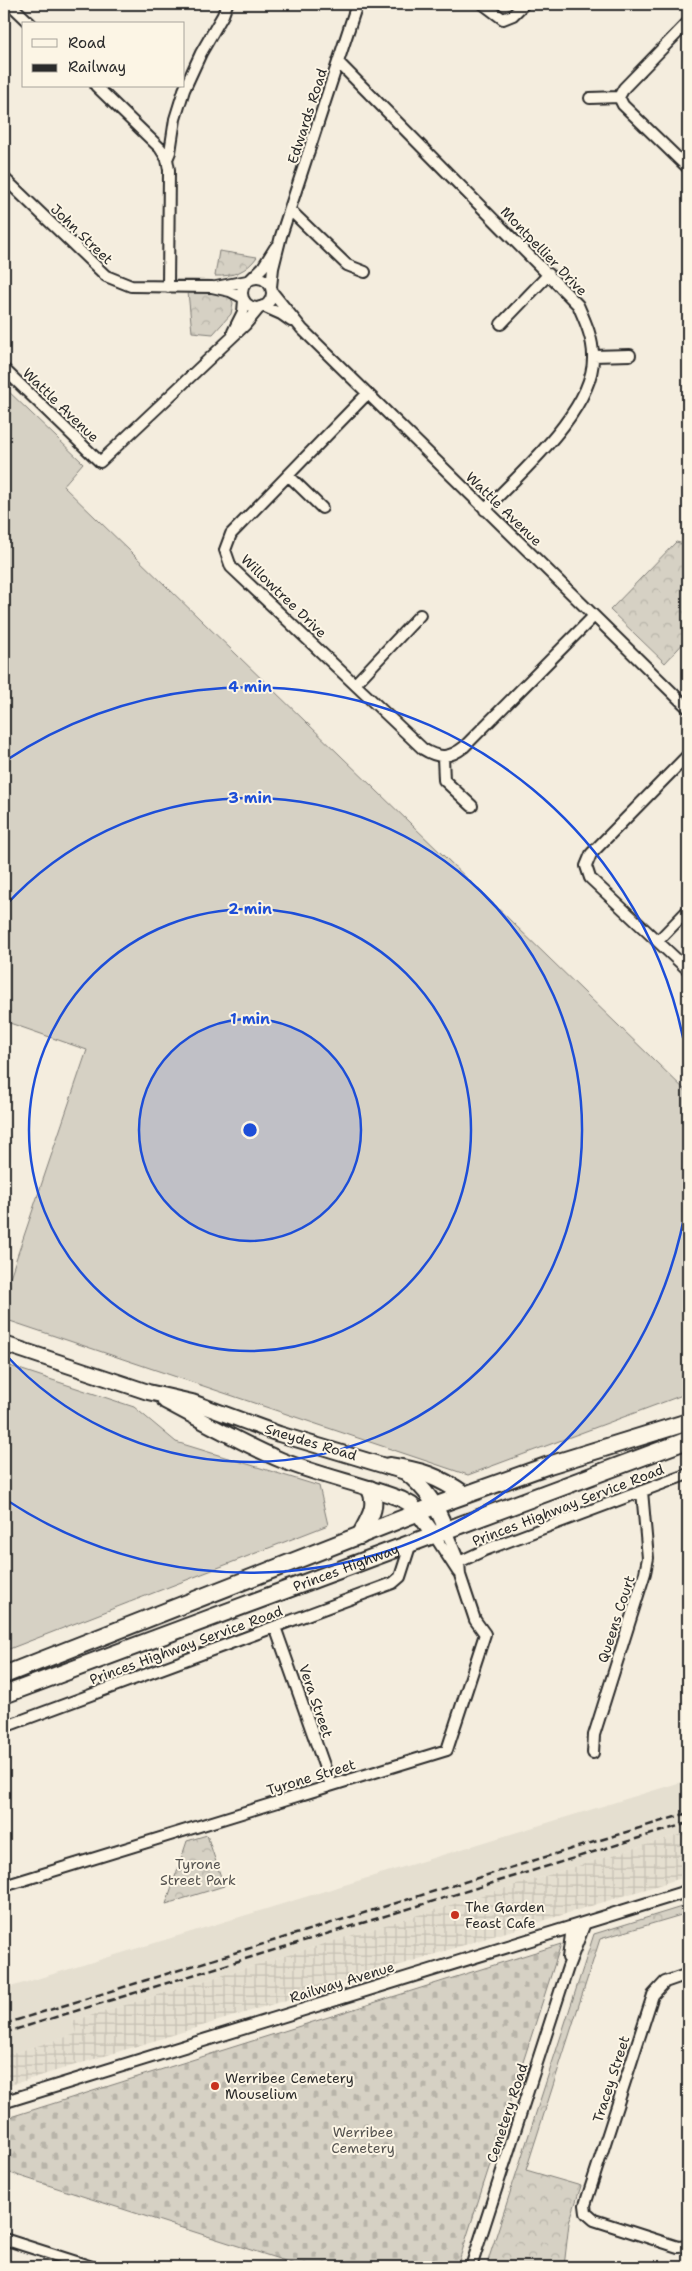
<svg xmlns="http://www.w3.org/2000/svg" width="692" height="2271" font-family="'Shantell Sans',sans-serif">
	<defs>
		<pattern id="industrial-grid" width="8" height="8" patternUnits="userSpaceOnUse" patternTransform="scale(1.25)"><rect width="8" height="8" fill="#e5dfd0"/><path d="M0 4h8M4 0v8" fill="none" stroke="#c5c0b3"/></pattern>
		<pattern id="forest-crowns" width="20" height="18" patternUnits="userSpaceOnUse" patternTransform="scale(1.25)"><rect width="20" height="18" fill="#d6d1c4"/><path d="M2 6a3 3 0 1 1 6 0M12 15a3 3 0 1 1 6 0" fill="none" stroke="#b8b4a9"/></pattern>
		<pattern id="cemetery-stones" width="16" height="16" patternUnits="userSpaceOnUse" patternTransform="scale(1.25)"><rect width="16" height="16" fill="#d6d1c4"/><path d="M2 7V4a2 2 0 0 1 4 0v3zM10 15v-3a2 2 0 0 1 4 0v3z" fill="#b8b4a9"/></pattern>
	</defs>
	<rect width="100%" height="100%" fill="#f4edde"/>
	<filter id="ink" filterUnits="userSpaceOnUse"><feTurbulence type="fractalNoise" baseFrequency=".02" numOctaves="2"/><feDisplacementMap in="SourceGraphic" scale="10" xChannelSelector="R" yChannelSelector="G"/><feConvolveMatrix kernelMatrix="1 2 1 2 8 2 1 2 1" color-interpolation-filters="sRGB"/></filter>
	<g filter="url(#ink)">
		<!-- built -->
		<path fill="#e5dfd0" d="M688 1780V1832L73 2021 77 2034 4 2056V1989Z"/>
		<!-- industrial -->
		<path fill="url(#industrial-grid)" d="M688 1832V1876L4 2087V2056L76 2034 73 2021Z"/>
		<!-- grass -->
		<path fill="#d6d1c4" stroke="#807e78" d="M4 387 83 463 63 486 688 1093V1393L468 1475 4 1319V1295L87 1050 4 1021Z
			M4 1364 134 1407 176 1442 319 1486 328 1525 4 1651Z"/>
		<!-- forest -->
		<path fill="url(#forest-crowns)" stroke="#807e78" d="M219 251 257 257C247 271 233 277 215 276Z
			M188 292H219L230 296 233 303 231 314 213 334 192 332Z
			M676 542 688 545V638L665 663 610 610Z
			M207 1835 224 1886 166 1904 187 1841Z
			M688 1905V1913L600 1939 526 2170 581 2186 569 2223 564 2267H486L594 1934Z"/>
		<!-- cemetery -->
		<path fill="url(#cemetery-stones)" stroke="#807e78" d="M561 1944 457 2267H304L4 2171V2119Z"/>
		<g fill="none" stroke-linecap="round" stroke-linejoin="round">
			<defs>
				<path id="minor" d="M10 4 31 24
					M483 4 503 19 513 15 524 4
					M688 22 624 88 619 97 623 105 688 168
					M339 63 578 305C585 321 593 338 593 356 595 409 520 473 485 510
					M96 86 160 148 167 159 169 170 168 287
					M590 98 619 97
					M167 159 170 152 175 119 184 90 201 53 223 15 227 4
					M4 178 106 276 131 286 212 287 230 291 242 297
					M290 210 347 265 365 272
					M242 293a15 15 0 1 1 30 0a15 15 0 1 1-30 0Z
					M251 279 263 267 275 248
					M216 287 247 281
					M271 287 273 268 281 236 357 4
					M272 292 302 329 688 708
					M263 306 281 314 291 321
					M501 324 549 274
					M233 332 243 312 244 300
					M593 356 630 355
					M4 369 100 462 245 325 260 307
					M367 394 231 534 225 550 231 567 423 749C439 759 450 758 464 747L594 616
					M289 476 322 508
					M355 684 420 615
					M688 755 591 854 586 866 590 878 688 970
					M443 757 444 780 472 806
					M658 941 688 910
					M434 1535 458 1572
					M459 1562 485 1550 688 1474
					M275 1627 331 1785
					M4 1727 393 1583 400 1577 411 1543
					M593 1753 594 1735 645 1573 648 1558 642 1491
					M4 1886 447 1750 485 1634 475 1620 460 1575 459 1562 446 1530
					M568 1958 572 1927
					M688 1974 665 1982 653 1995 585 2205 586 2213 594 2220 678 2247 688 2246
					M4 2239 92 2267
					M471 2267 568 1967 585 1923"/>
				<path id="tertiary" d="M4 2102 688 1891"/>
				<path id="secondary" d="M4 1344 148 1392 192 1402 279 1434 405 1472C427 1490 436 1504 446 1530
					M165 1401C203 1421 241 1443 281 1460 320 1476 362 1484 401 1499L412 1505 434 1535"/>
				<g id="trunk">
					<path d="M389 1466C422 1471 438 1476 465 1495"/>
					<path d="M360 1536C368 1520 379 1507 370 1489"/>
					<path d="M4 1675 437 1505 549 1465 688 1422"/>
					<path id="s1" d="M4 1695 688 1440"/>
				</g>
			</defs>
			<!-- minor casing -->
			<use href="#minor" stroke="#2b2b2b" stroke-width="14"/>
			<!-- tertiary casing -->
			<use href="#tertiary" stroke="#2b2b2b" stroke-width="15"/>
			<!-- secondary casing -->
			<use href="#secondary" stroke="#2b2b2b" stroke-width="18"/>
			<!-- trunk casing -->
			<use href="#trunk" stroke="#2b2b2b" stroke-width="20"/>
			<!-- minor -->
			<use href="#minor" stroke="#fcf5e5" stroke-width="10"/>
			<!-- tertiary -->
			<use href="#tertiary" stroke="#fcf5e5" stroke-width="11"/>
			<!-- secondary -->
			<use href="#secondary" stroke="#fcf5e5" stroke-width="14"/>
			<!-- trunk -->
			<use href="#trunk" stroke="#fcf5e5" stroke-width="16"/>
			<!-- rail -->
			<path stroke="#2b2b2b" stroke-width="2.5" stroke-dasharray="8 4" stroke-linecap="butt" d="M4 2024 688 1813
				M4 2033 688 1823"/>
		</g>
	</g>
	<!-- distance rings -->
	<circle cx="250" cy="1130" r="111" fill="#1d4ed8" fill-opacity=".12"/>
	<g fill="none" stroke="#1d4ed8" stroke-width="2.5">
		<circle cx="250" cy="1130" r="111"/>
		<circle cx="250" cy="1130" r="221"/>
		<path d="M5 906A332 332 0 1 1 5 1354"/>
		<path d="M688 1195A443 443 0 0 1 5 1499M5 761A443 443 0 0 1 688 1065"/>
	</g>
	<!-- markers -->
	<g fill="#c8321e" stroke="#fcf5e5" stroke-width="2">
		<circle cx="455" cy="1915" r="5"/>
		<circle cx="215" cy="2086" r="5"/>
	</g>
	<g text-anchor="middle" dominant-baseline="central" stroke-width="4" stroke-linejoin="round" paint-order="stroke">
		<!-- street labels -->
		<g font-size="14" fill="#2b2b2b" stroke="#fcf5e5">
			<text transform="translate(307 116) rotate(-72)">Edwards Road</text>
			<text transform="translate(82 234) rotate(44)">John Street</text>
			<text transform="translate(544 251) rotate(46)">Montpellier Drive</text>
			<text transform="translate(61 405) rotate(44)">Wattle Avenue</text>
			<text transform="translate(504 509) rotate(44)">Wattle Avenue</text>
			<text transform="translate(284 596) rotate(44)">Willowtree Drive</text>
			<text transform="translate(311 1442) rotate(17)">Sneydes Road</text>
			<text transform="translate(568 1505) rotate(-21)">Princes Highway Service Road</text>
			<text stroke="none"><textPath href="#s1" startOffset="365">Princes Highway</textPath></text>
			<text transform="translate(616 1619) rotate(-72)">Queens Court</text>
			<text transform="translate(186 1645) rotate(-20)">Princes Highway Service Road</text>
			<text transform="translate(316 1701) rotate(71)">Vera Street</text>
			<text transform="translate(311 1777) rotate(-17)">Tyrone Street</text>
			<text transform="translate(342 1982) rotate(-17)">Railway Avenue</text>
			<text transform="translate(611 2079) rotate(-72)">Tracey Street</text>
			<text transform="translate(507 2113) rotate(-72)">Cemetery Road</text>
		</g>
		<!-- park labels -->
		<g font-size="14" fill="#565451" stroke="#fcf5e5">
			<text x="198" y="1864">Tyrone<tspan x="198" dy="16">Street Park</tspan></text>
			<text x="363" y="2132">Werribee<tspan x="363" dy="16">Cemetery</tspan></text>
		</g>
		<!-- poi labels -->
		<g font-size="14" fill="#2b2b2b" stroke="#fcf5e5" text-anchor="start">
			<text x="465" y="1907">The Garden<tspan x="465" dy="16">Feast Cafe</tspan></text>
			<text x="225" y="2078">Werribee Cemetery<tspan x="225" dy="16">Mouselium</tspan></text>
		</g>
	</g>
	<circle cx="250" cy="1130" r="8" fill="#1d4ed8" stroke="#fcf5e5" stroke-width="2.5"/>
	<g font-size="15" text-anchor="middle" font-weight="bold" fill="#1d4ed8" stroke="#fcf5e5" stroke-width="4" stroke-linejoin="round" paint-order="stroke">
		<text x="250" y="692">4 min</text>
		<text x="250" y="803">3 min</text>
		<text x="250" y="914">2 min</text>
		<text x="250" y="1024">1 min</text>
	</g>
	<!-- margin -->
	<rect width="692" height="2271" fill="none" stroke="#fcf5e5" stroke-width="20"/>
	<rect x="10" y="10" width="672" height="2251" fill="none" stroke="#2b2b2b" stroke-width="2" filter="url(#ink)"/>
	<!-- legend -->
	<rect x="22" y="22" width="162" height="65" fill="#fcf5e5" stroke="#a8a49b"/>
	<rect x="32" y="39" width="25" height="8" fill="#fcf5e5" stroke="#a8a49b"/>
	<text x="68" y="48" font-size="15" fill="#2b2b2b">Road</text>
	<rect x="32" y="64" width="25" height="8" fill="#2b2b2b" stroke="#a8a49b"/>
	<text x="68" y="72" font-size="15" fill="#2b2b2b">Railway</text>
</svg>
